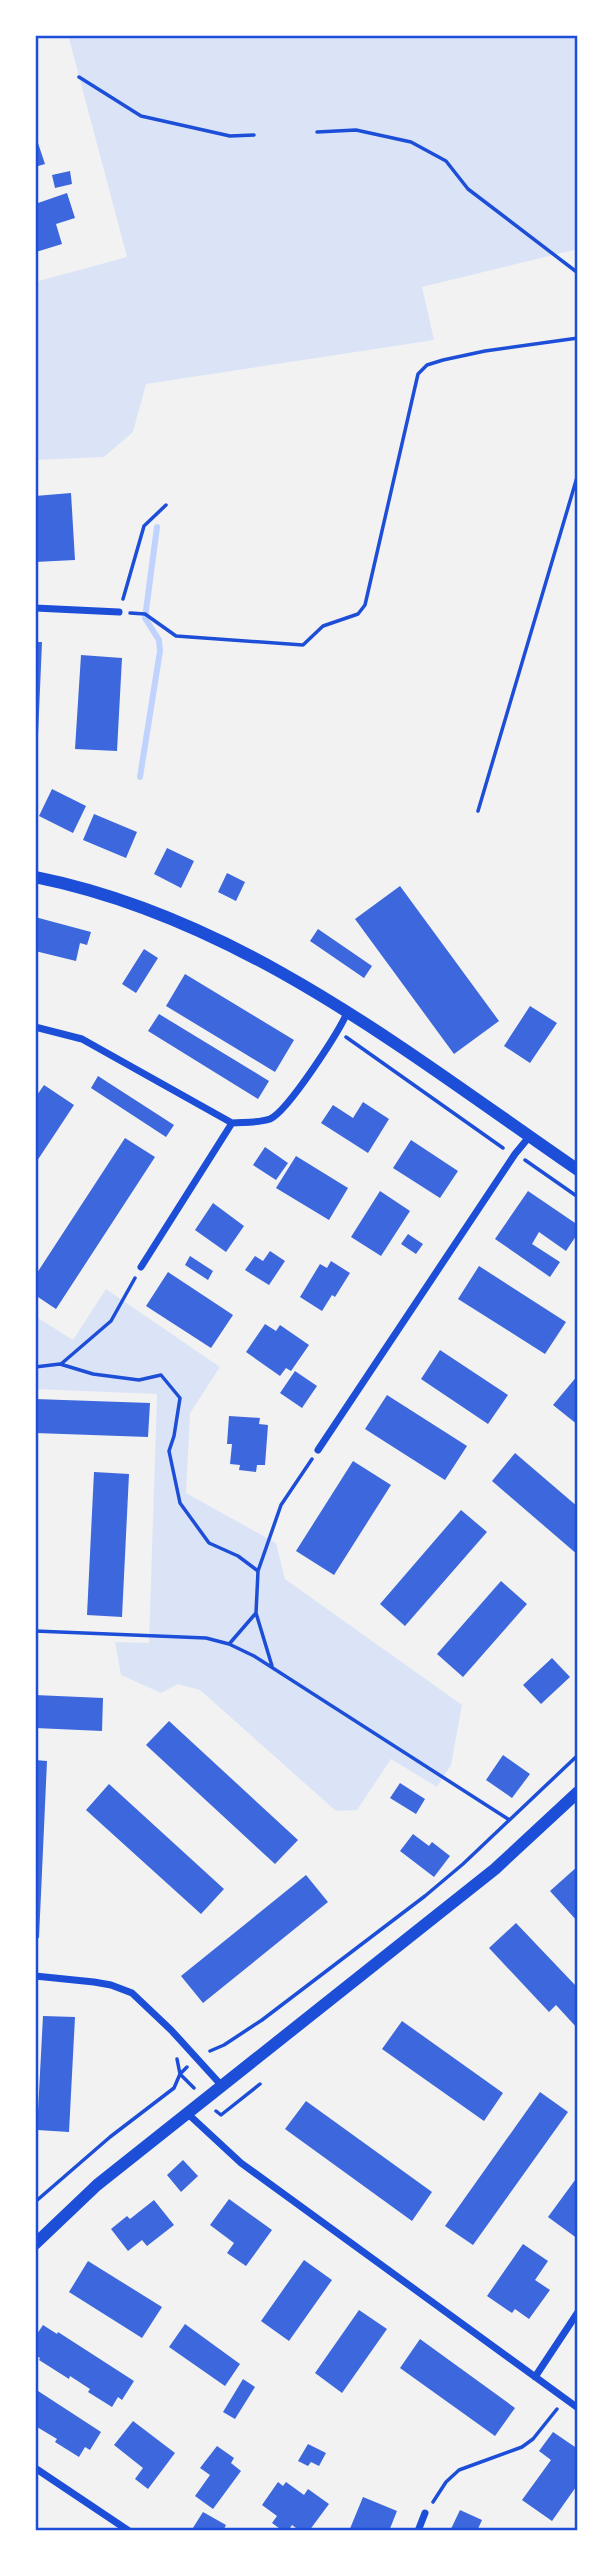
<svg xmlns="http://www.w3.org/2000/svg" width="613" height="2566" font-family="'Golos Text',sans-serif">
	<rect width="100%" height="100%" fill="#f2f2f2"/>
	<!-- green -->
	<path fill="#dbe4f7" d="M68 35H578V249L422 287 434 340 146 384 133 432 104 457 35 460V282L127 257Z
		M106 1289 220 1367 190 1413 186 1493 276 1543 285 1579 462 1705 451 1765 437 1787 391 1759 357 1810 336 1811 200 1690 178 1684 161 1693 121 1675 115 1642 149 1643 157 1394 35 1389V1316L73 1340Z"/>
	<g fill="none" stroke-linecap="round" stroke-linejoin="round">
		<!-- stream -->
		<path stroke="#bfd3fe" stroke-width="6" d="M140 777 160 651 159 640 145 618 157 527"/>
	</g>
	<!-- building -->
	<path fill="#3d67dc" d="M38 143 45 164 35 167V144Z
		M70 171 72 184 55 188 52 175Z
		M67 193 75 218 56 224 62 244 36 252 35 204Z
		M71 493 75 560 35 562V496Z
		M35 642H42L38 736 35 735Z
		M81 655 122 658 117 751 75 749Z
		M52 789 86 806 73 833 39 816Z
		M94 814 137 832 126 858 83 840Z
		M167 848 194 861 181 888 154 874Z
		M227 873 245 882 236 901 218 892Z
		M400 886 499 1021 454 1054 355 919Z
		M35 917 91 932 87 945 80 943 76 961 35 951Z
		M318 929 372 966 364 978 310 941Z
		M144 949 158 958 136 993 122 984Z
		M185 974 294 1040 275 1072 166 1006Z
		M530 1006 557 1023 530 1063 504 1046Z
		M159 1014 269 1081 258 1099 148 1031Z
		M98 1076 174 1125 166 1137 91 1088Z
		M44 1085 74 1105 35 1164V1098Z
		M363 1102 389 1119 368 1153 321 1123 333 1105 353 1118Z
		M125 1138 155 1157 56 1309 35 1295V1276Z
		M411 1140 458 1171 440 1198 393 1168Z
		M265 1147 288 1163 276 1180 253 1165Z
		M296 1156 348 1188 329 1220 276 1188Z
		M380 1191 410 1211 381 1256 351 1237Z
		M528 1191 578 1225V1233L566 1251 539 1232 532 1244 560 1262 550 1277 495 1239Z
		M213 1203 244 1226 226 1252 195 1230Z
		M408 1234 423 1244 416 1254 401 1244Z
		M270 1251 285 1261 269 1285 245 1270 255 1256 263 1261Z
		M190 1256 213 1271 208 1280 185 1265Z
		M331 1261 350 1273 335 1297 332 1295 322 1311 300 1297 320 1264 327 1268Z
		M479 1266 566 1322 545 1354 458 1299Z
		M168 1272 233 1315 211 1348 146 1306Z
		M265 1324 276 1331 280 1325 309 1345 291 1371 286 1368 280 1376 246 1352Z
		M440 1350 508 1395 488 1424 421 1379Z
		M295 1371 317 1386 302 1408 280 1393Z
		M578 1375V1425L553 1405Z
		M387 1395 467 1446 445 1480 365 1429Z
		M35 1399 150 1403 148 1437 35 1433Z
		M229 1416 260 1418 259 1424 268 1425 265 1465H257L256 1472 239 1470 240 1465 230 1464 232 1444H227Z
		M515 1453 578 1507V1555L492 1481Z
		M353 1461 391 1485 334 1575 296 1551Z
		M94 1472 129 1474 122 1617 87 1615Z
		M461 1510 487 1532 405 1626 380 1604Z
		M501 1581 527 1604 463 1677 437 1654Z
		M552 1658 570 1677 541 1704 523 1685Z
		M35 1695 103 1698 102 1731 35 1728Z
		M169 1721 298 1840 275 1864 146 1745Z
		M503 1755 530 1774 512 1798 486 1780Z
		M35 1760 47 1761 39 1938H35Z
		M400 1783 425 1799 416 1814 390 1798Z
		M109 1784 224 1889 201 1914 86 1810Z
		M413 1834 429 1846 432 1842 450 1856 434 1877 400 1851Z
		M578 1866V1922L550 1891Z
		M306 1875 328 1902 203 2003 181 1976Z
		M516 1923 575 1985 578 1982V2029L556 2005 549 2012 489 1948Z
		M43 2016 75 2017 69 2132 37 2130Z
		M402 2021 503 2093 484 2121 382 2049Z
		M540 2092 568 2112 473 2245 445 2226Z
		M306 2101 432 2192 412 2221 285 2129Z
		M183 2160 198 2176 181 2192 167 2175Z
		M578 2176V2239L548 2217Z
		M229 2199 272 2230 246 2266 227 2253 234 2243 210 2225Z
		M154 2200 174 2225 147 2246 142 2240 128 2251 111 2229 127 2216 130 2219Z
		M523 2244 548 2261 535 2280 550 2290 529 2319 515 2309 512 2313 487 2296Z
		M304 2260 332 2280 289 2341 261 2321Z
		M88 2261 162 2307 142 2338 69 2292Z
		M359 2310 387 2329 342 2393 315 2373Z
		M185 2324 240 2364 225 2386 169 2347Z
		M43 2325 57 2334 58 2332 134 2381 122 2400 118 2397 112 2407 88 2392 90 2389 70 2376 69 2379 39 2360 40 2358 35 2355V2337Z
		M420 2339 515 2408 495 2436 400 2368Z
		M243 2379 255 2387 235 2419 223 2412Z
		M35 2389 101 2432 90 2450 85 2447 79 2457 55 2442 57 2439 37 2427 35 2431Z
		M133 2421 175 2453 148 2489 135 2479 143 2468 114 2445Z
		M553 2432 578 2449V2484L552 2521 522 2500 551 2460 539 2451Z
		M308 2444 326 2453 319 2466 311 2462 308 2466 298 2461Z
		M217 2446 234 2458 231 2463 241 2471 213 2509 195 2496 210 2475 200 2468Z
		M278 2482 283 2486 286 2482 304 2495 308 2489 329 2504 309 2531H300L292 2525 288 2531H283L272 2523 277 2516 262 2505Z
		M363 2497 397 2511 389 2531H349Z
		M460 2510 482 2520 477 2531H450Z
		M203 2512 226 2525 223 2531H191Z"/>
	<g fill="none" stroke-linecap="round" stroke-linejoin="round">
		<!-- path -->
		<path stroke="#1d4ed8" stroke-width="3.5" d="M79 77 141 116 230 136 254 135
			M317 132 356 130 411 142 446 161 468 189 578 273
			M123 599 144 526 166 505
			M130 613 145 614 176 636 303 645 323 626 358 614 365 605 418 374 427 365 443 360 485 351 578 338
			M478 811 578 474
			M346 1037 503 1148
			M525 1160 578 1197
			M61 1364 111 1321 135 1278
			M35 1367 60 1364 93 1374 139 1380 161 1375 180 1398 174 1436 169 1451 180 1503 209 1543 238 1556 258 1571
			M35 1631 206 1638 229 1644 254 1656 508 1819
			M230 1643 256 1613
			M272 1666 256 1613 258 1571 281 1505 312 1459
			M210 2051 224 2045 262 2020 425 1896 463 1864 578 1755
			M177 2059 180 2074 194 2088
			M216 2111 221 2115 260 2084
			M35 2202 110 2137 174 2088 180 2074 187 2067
			M433 2502 446 2482 459 2470 522 2447 533 2439 557 2409"/>
		<!-- minor -->
		<path stroke="#1d4ed8" stroke-width="7" d="M35 608 119 612
			M35 1027 82 1039 232 1123
			M141 1267 232 1123C245 1122 258 1123 270 1119 288 1111 338 1033 347 1013
			M318 1450 515 1154 529 1137
			M35 1976 94 1982 111 1985 132 1993 171 2030 222 2086
			M187 2113 241 2163 578 2408
			M535 2377 578 2312
			M35 2468 129 2531
			M418 2531 425 2513"/>
		<!-- tertiary -->
		<path stroke="#1d4ed8" stroke-width="12" d="M35 877C241 918 409 1054 578 1170
			M35 2244 97 2185 495 1869 578 1792"/>
	</g>
	<!-- border -->
	<rect width="613" height="2566" fill="none" stroke="#ffffff" stroke-width="74"/>
	<rect x="37" y="37" width="539" height="2492" fill="none" stroke="#1d4ed8" stroke-width="2.5"/>
</svg>
